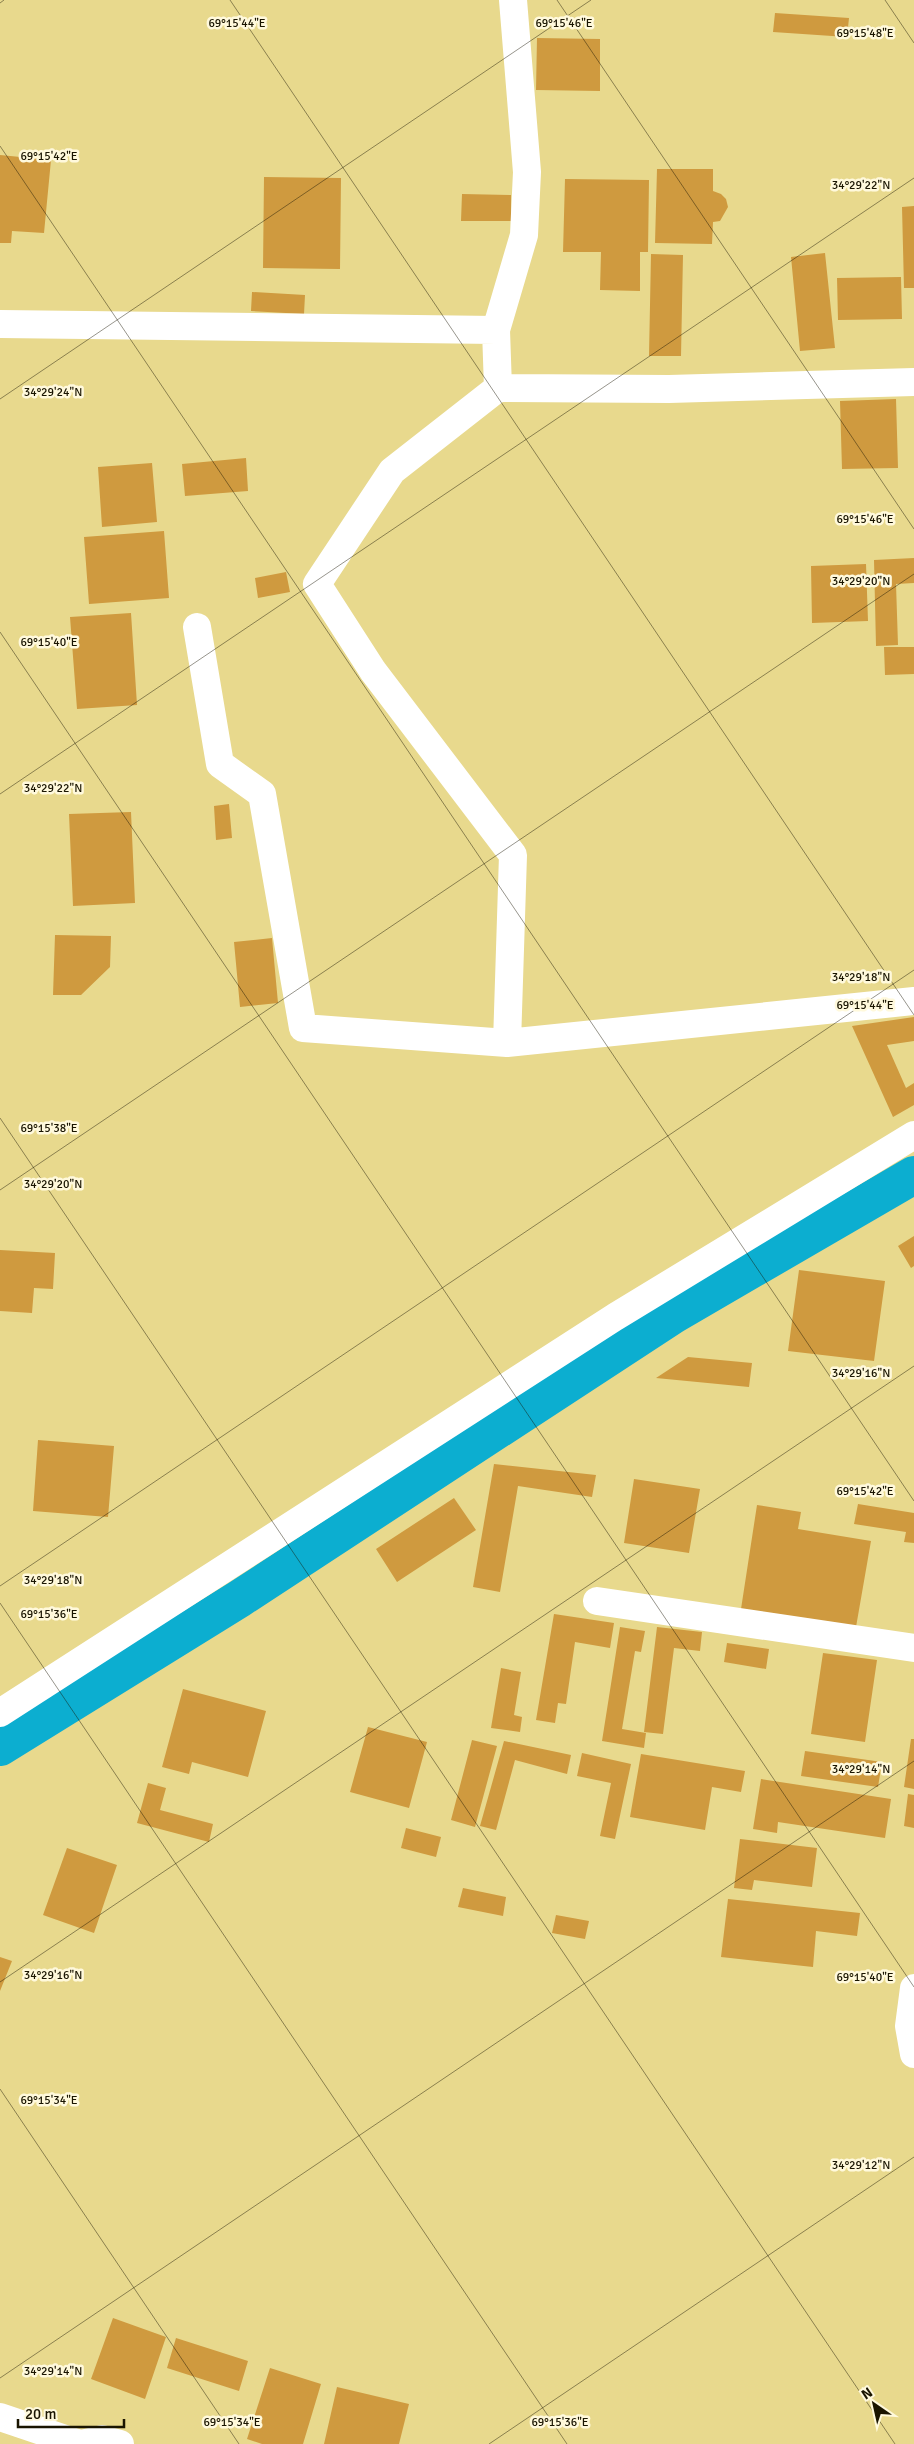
<svg xmlns="http://www.w3.org/2000/svg" width="914" height="2444" font-family="Signika,sans-serif">
	<rect width="100%" height="100%" fill="#e8d98d"/>
	<g fill="none" stroke-linecap="round" stroke-linejoin="round">
		<!-- canal -->
		<path stroke="#0caed0" stroke-width="38" d="M0 1747 239 1599 673 1315 914 1175"/>
	</g>
	<!-- building -->
	<path fill="#cf9a3f" d="M775 13 849 18 847 37 773 32Z
		M537 38 600 39V91L536 90Z
		M0 155 51 160 44 233 12 231 11 243H0Z
		M657 169H713V191L721 194 726 199 728 207 720 221 713 222 712 244 655 243Z
		M264 177 341 178 340 269 263 268Z
		M565 179 649 180 648 252H640V291L600 290 601 252H563Z
		M462 194 511 195V221H461Z
		M914 206V288H904L902 207Z
		M825 253 835 348 800 351 791 257Z
		M651 254 683 255 681 356H649Z
		M901 277 902 319 838 320 837 278Z
		M252 292 305 295 304 314 251 311Z
		M896 399 898 468 842 469 840 401Z
		M246 458 248 491 185 496 182 464Z
		M152 463 157 522 102 527 98 467Z
		M164 531 169 598 89 604 84 537Z
		M914 558V583L896 584 898 645 876 646 874 560Z
		M866 564 868 621 812 623 811 566Z
		M286 572 290 592 258 598 255 578Z
		M131 613 137 705 77 709 70 617Z
		M884 647H914V674L885 675Z
		M229 804 232 838 216 840 214 806Z
		M131 812 135 903 73 906 69 814Z
		M55 935 111 936 110 967 81 995H53Z
		M272 938 278 1003 240 1007 234 942Z
		M914 1017V1041L887 1045 906 1088 914 1083V1105L893 1117 852 1026Z
		M914 1236V1266L911 1268 898 1246Z
		M0 1250 55 1253 53 1289 34 1288 32 1313 0 1311Z
		M799 1270 885 1281 874 1361 788 1351Z
		M688 1357 752 1363 749 1387 656 1378Z
		M38 1440 114 1446 108 1517 33 1511Z
		M494 1464 596 1475 592 1497 518 1486 500 1592 473 1587Z
		M634 1479 700 1489 689 1553 624 1543Z
		M454 1498 476 1530 397 1582 376 1549Z
		M858 1504 914 1513V1543L904 1542 906 1532 854 1524Z
		M757 1505 801 1512 798 1529 871 1541 856 1627 741 1609Z
		M554 1614 614 1623 610 1648 575 1642 566 1704 558 1703 555 1723 536 1720Z
		M620 1627 645 1631 641 1652 635 1651 622 1729 646 1733 644 1748 602 1741Z
		M657 1627 702 1632 700 1651 674 1648 663 1734 644 1732Z
		M727 1643 769 1649 766 1669 724 1662Z
		M823 1653 877 1660 865 1742 811 1734Z
		M501 1668 521 1672 514 1715 522 1717 520 1732 491 1728Z
		M183 1689 266 1711 248 1777 192 1762 189 1774 162 1767Z
		M368 1727 427 1742 409 1808 350 1792Z
		M911 1739H914V1789L904 1787Z
		M472 1740 497 1746 475 1827 451 1820Z
		M504 1741 571 1755 567 1774 515 1760 496 1830 480 1826Z
		M805 1751 882 1762 878 1787 801 1776Z
		M582 1753 631 1764 615 1839 600 1836 611 1783 577 1776Z
		M641 1754 745 1771 741 1792 712 1787 705 1830 630 1817Z
		M761 1779 891 1799 885 1838 778 1822 777 1833 753 1829Z
		M148 1783 166 1788 160 1810 213 1824 209 1842 137 1823Z
		M908 1794 914 1795V1828L904 1826Z
		M406 1828 441 1837 436 1857 401 1848Z
		M740 1839 817 1848 812 1887 754 1880 752 1890 734 1888Z
		M67 1848 117 1865 94 1933 43 1915Z
		M463 1888 506 1897 503 1916 458 1907Z
		M728 1899 860 1913 857 1936 816 1931 813 1967 721 1957Z
		M556 1915 589 1921 585 1939 552 1933Z
		M0 1957 12 1961 0 1991Z
		M113 2318 166 2337 145 2399 91 2379Z
		M176 2338 248 2361 239 2391 167 2368Z
		M270 2368 321 2384 303 2444H262L247 2439Z
		M337 2387 409 2404 399 2444H324Z"/>
	<g fill="none" stroke-linecap="round" stroke-linejoin="round">
		<!-- minor -->
		<path stroke="#fff" stroke-width="28" d="M513 0 527 172 524 235 496 330 498 388 669 389 914 382
			M0 324 496 330
			M498 388 392 471 317 584 373 671 513 855 507 1043
			M197 627 220 764 262 794 303 1028 507 1043 914 1001
			M597 1601 914 1648
			M0 2417 80 2444
			M81 2444 102 2439 120 2444"/>
		<!-- tertiary -->
		<path stroke="#fff" stroke-width="28" d="M0 1713 615 1317 914 1135
			M914 1988 909 2026 914 2054"/>
	</g>
	<!-- ticks -->
	<path fill="none" stroke="#191400" stroke-width="1" stroke-opacity="0.45" d="M230 0 914 1015M557 0 914 529M885 0 914 43M0 3 4 0M0 146 914 1501M0 399 591 0M0 632 914 1987M0 794 914 178M0 1118 895 2444M0 1190 914 574M0 1586 914 970M0 1603 567 2444M0 1982 914 1366M0 2089 239 2444M0 2378 914 1761M489 2444 914 2157"/>
	<g font-size="12" text-anchor="middle" fill="#191400" stroke="#fff9dc" stroke-width="5" stroke-linejoin="round" paint-order="stroke">
		<text x="237" y="27">69°15'44"E</text>
		<text x="564" y="27">69°15'46"E</text>
		<text x="865" y="37">69°15'48"E</text>
		<text x="49" y="160">69°15'42"E</text>
		<text x="861" y="189">34°29'22"N</text>
		<text x="53" y="396">34°29'24"N</text>
		<text x="865" y="523">69°15'46"E</text>
		<text x="861" y="585">34°29'20"N</text>
		<text x="49" y="646">69°15'40"E</text>
		<text x="53" y="792">34°29'22"N</text>
		<text x="861" y="981">34°29'18"N</text>
		<text x="865" y="1009">69°15'44"E</text>
		<text x="49" y="1132">69°15'38"E</text>
		<text x="53" y="1188">34°29'20"N</text>
		<text x="861" y="1377">34°29'16"N</text>
		<text x="865" y="1495">69°15'42"E</text>
		<text x="53" y="1584">34°29'18"N</text>
		<text x="49" y="1618">69°15'36"E</text>
		<text x="861" y="1773">34°29'14"N</text>
		<text x="53" y="1979">34°29'16"N</text>
		<text x="865" y="1981">69°15'40"E</text>
		<text x="49" y="2104">69°15'34"E</text>
		<text x="861" y="2169">34°29'12"N</text>
		<text x="53" y="2375">34°29'14"N</text>
		<text x="232" y="2426">69°15'34"E</text>
		<text x="560" y="2426">69°15'36"E</text>
	</g>
	<!-- north arrow -->
	<g transform="translate(874 2404) rotate(326)" stroke="#fff9dc" stroke-width="4" paint-order="stroke">
	<path d="M0-4L9 19L0 12L-9 19Z" fill="#191400"/>
	<text y="-8" font-size="14" font-weight="bold" text-anchor="middle" fill="#191400">N</text>
	</g>
	<!-- scale -->
	<path d="M18 2419v8h106v-8" fill="none" stroke="#191400" stroke-width="2.5"/>
	<text x="25" y="2419" font-size="15" fill="#191400" stroke="#fff9dc" stroke-width="4" paint-order="stroke">20 m</text>
</svg>
